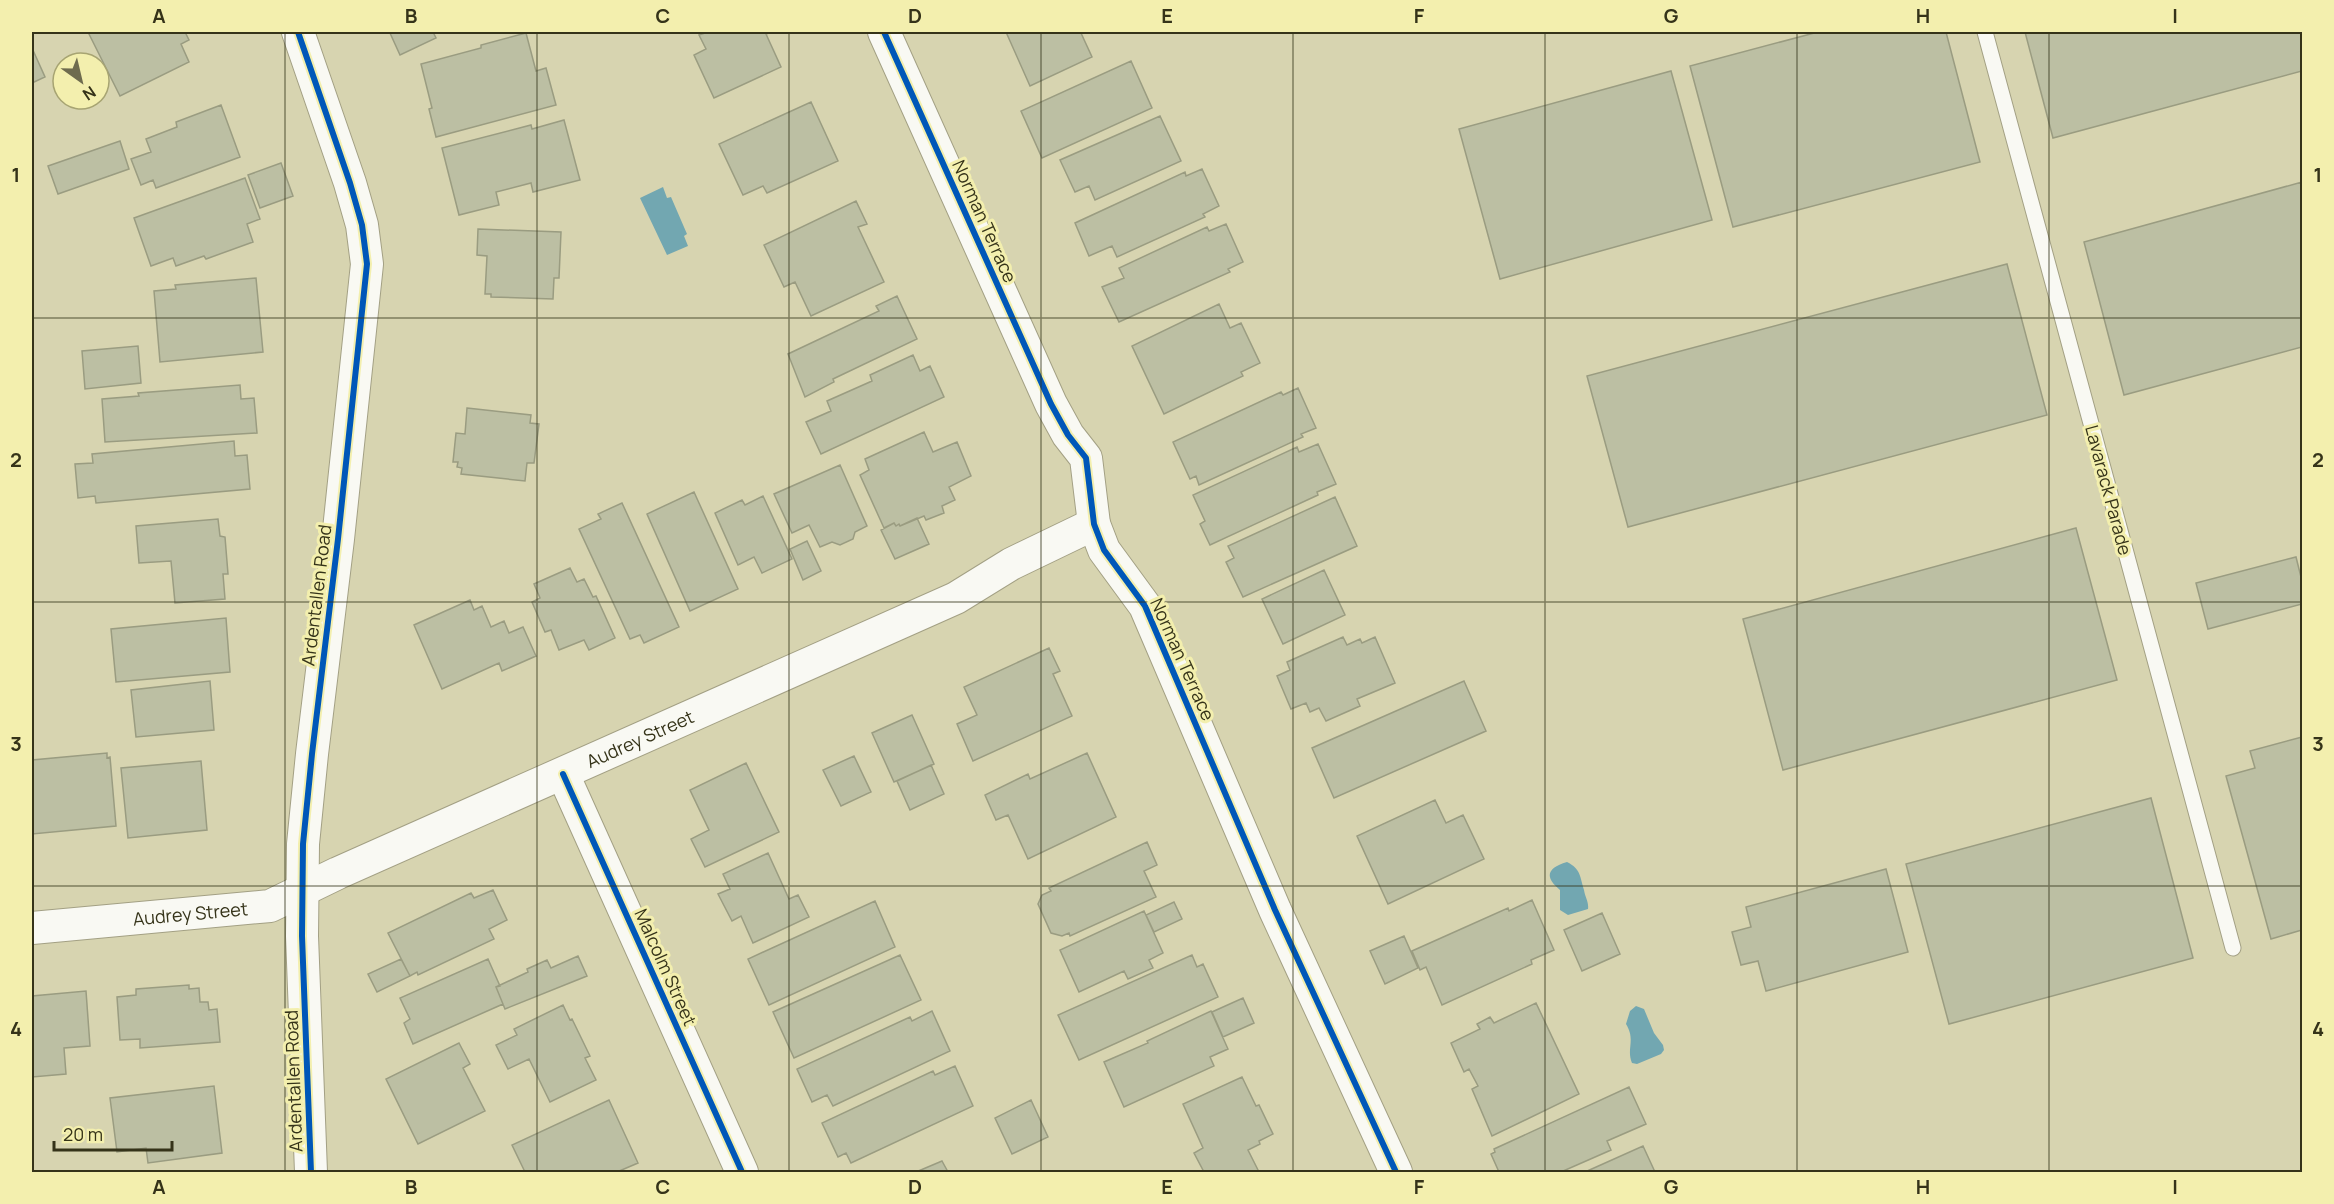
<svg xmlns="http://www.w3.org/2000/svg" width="2334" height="1204" font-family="Manrope,sans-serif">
	<rect width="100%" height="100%" fill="#d7d4b0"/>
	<!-- water -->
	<path fill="#72a7b1" d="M663 187 667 198 671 197 687 234 684 236 688 246 667 255 640 198Z
		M1567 862C1581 869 1580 877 1584 890 1585 897 1589 902 1588 909L1568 915 1560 910V890C1544 877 1547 868 1567 862Z
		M1636 1006 1644 1009 1654 1033 1663 1045 1664 1050 1661 1054 1637 1064 1632 1063C1626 1049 1636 1040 1626 1024L1630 1011Z"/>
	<!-- building -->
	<path fill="#bcbfa3" stroke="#9a9c81" stroke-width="1.5" d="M88 32H185L189 40 181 44 189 62 120 96Z
		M394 32H433L436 38 400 55 390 33Z
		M708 32H772L766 34 781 67 714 98 694 55 706 49 699 35Z
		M1006 32H1085L1081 33 1092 57 1030 86Z
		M1818 32H1946L1980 162 1733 227 1690 66Z
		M2025 32H2302V71L2053 138Z
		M526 33 536 71 546 68 556 105 436 137 429 109 432 108 421 64 481 48V45Z
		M32 48 45 77 32 83Z
		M1131 61 1152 108 1042 158 1021 111Z
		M1671 71 1712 220 1500 279 1459 129Z
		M811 102 838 161 767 193 763 186 743 195 719 144Z
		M221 105 240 157 156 188 153 180 141 185 131 159 151 152 146 139 177 127 176 122Z
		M1160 116 1181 161 1095 200 1089 186 1075 192 1060 160Z
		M564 120 580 180 533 192 531 183 496 192 499 205 459 215 442 148 531 125 532 129Z
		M120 141 129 169 58 194 48 166Z
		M281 163 293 196 260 208 248 175Z
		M1202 169 1219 206 1203 214 1205 217 1117 257 1112 246 1089 256 1075 223 1185 172 1186 176Z
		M245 178 260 219 247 224 253 242 206 259 204 256 176 266 173 258 151 266 134 218Z
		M2302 182V347L2124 395 2084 242Z
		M856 201 867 224 858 227 884 282 811 316 795 282 784 287 764 245Z
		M1226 224 1243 262 1228 269 1230 272 1119 322 1102 287 1124 278 1119 268 1207 227 1209 231Z
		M478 229 561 232 559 278H554L553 299 491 297V294H485L487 256 477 255Z
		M2007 264 2047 415 1628 527 1587 376Z
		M256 278 263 352 160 362 154 291 176 289 175 285Z
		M897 296 917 339 833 379 834 382 805 397 788 354 879 311 876 306Z
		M1219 304 1230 328 1241 323 1260 363 1241 372 1243 376 1164 414 1132 346Z
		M138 346 141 383 85 389 82 351Z
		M913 355 920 371 930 366 944 397 821 454 806 422 831 411 827 401 872 381 870 375Z
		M240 385 241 399 254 398 257 433 105 442 102 399 139 396 138 393Z
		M1298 388 1316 428 1301 434 1303 437 1199 485 1196 476 1190 479 1173 442 1281 392 1283 395Z
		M467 408 531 415 530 423 539 424 534 463H527L525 481 461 474 462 468 457 467 458 462H453L456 433 465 434Z
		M924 432 933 452 957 442 971 476 949 487 955 500 942 506 944 513 926 520 924 516 900 526 899 524 896 526 894 523 884 528 860 475 869 470 865 459Z
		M234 441 235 456 247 455 250 489 96 503 95 496 78 498 75 464 93 463 92 454Z
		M1318 444 1336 484 1317 492 1318 495 1210 545 1200 524 1205 521 1193 495 1297 447 1299 452Z
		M840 465 867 526 855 532 853 539 840 545 832 542 820 547 809 525 792 533 774 494Z
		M694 492 738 589 690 611 647 514Z
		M763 496 792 559 762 573 754 557 738 565 715 513 742 500 745 505Z
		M1335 497 1357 546 1243 597 1226 562 1234 558 1228 546Z
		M622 503 679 627 644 643 640 635 630 639 579 529 601 519 598 514Z
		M917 518 929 544 895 559 881 530 894 523 896 526 899 524 900 526Z
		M218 519 220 536 225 537 228 574H223L225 599 175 603 171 561 139 563 136 526Z
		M2076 528 2117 680 1783 770 1743 619Z
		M807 541 821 571 803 580 790 549Z
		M2296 557 2302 581V604L2208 629 2196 583Z
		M570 568 577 582 584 579 593 597 596 596 615 638 589 650 584 640 559 650 551 630 545 632 532 602 540 598 534 584Z
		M1324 570 1345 615 1283 644 1262 599Z
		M470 600 474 610 482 606 491 627 504 621 509 633 523 627 536 656 502 671 499 663 442 689 414 625Z
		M226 618 230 672 116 682 111 629Z
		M1343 637 1347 645 1360 639 1362 643 1375 637 1395 683 1357 699 1360 706 1326 721 1319 708 1310 712 1306 703 1291 709 1277 676 1290 670 1287 662Z
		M1049 648 1060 671 1053 674 1072 716 973 761 957 724 977 715 964 687Z
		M210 681 214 730 136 737 131 690Z
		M1464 681 1486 731 1334 798 1312 748Z
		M912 715 934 764 894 782 872 733Z
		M2302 737V930L2271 939 2226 776 2255 768 2250 751Z
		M107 753V758L110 757 116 826 32 834V760Z
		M1087 753 1116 817 1028 859 1008 815 996 820 985 795 1028 774 1030 779Z
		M854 756 871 792 841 806 823 770Z
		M201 761 207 830 128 838 121 768Z
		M746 763 779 832 705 867 691 839 709 830 690 790Z
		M931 765 944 794 910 810 897 781Z
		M2151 798 2193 958 1949 1024 1906 864Z
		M1435 800 1446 823 1463 815 1484 859 1388 904 1357 836Z
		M1147 842 1157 865 1144 871 1156 897 1070 936 1069 933 1062 936 1051 933 1038 904 1042 895 1051 891 1049 888Z
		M768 853 789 899 798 895 809 917 753 943 741 916 732 921 718 894 730 889 723 874Z
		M1886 869 1908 952 1766 991 1758 961 1741 965 1732 932 1751 927 1746 907Z
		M493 890 507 920 489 929 494 939 418 975 417 972 410 976 388 933 471 893 474 898Z
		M1532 900 1554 950 1531 960 1532 964 1442 1005 1426 967 1420 970 1412 951 1508 908 1509 911Z
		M875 901 895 947 769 1005 748 959Z
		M1174 902 1182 919 1154 932 1146 915Z
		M1144 911 1163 953 1149 960 1153 968 1128 979 1124 971 1079 992 1060 950Z
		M1602 913 1620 954 1582 971 1564 930Z
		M1404 936 1418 968 1385 984 1370 951Z
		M900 955 921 1000 794 1058 773 1012Z
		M1192 955 1197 967 1203 964 1218 997 1079 1060 1058 1015Z
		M578 956 587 976 505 1009 496 987 528 972 527 969 547 960 551 968Z
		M401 959 410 976 377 992 368 974Z
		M488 959 500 986 496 987 503 1004 413 1044 404 1023 410 1019 400 998Z
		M189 985V989L199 988 200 1002H208L209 1010 217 1009 220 1042 140 1048V1039L120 1040 117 997 136 995V989Z
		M86 991 90 1046 64 1048 66 1074 32 1077V996Z
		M1243 998 1254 1023 1223 1037 1212 1012Z
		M1536 1003 1579 1094 1492 1136 1472 1089 1478 1086 1469 1069 1464 1072 1451 1043 1480 1029 1477 1024 1490 1017 1494 1023Z
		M563 1005 570 1020 572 1019 590 1056 585 1058 596 1080 550 1102 529 1059 508 1069 496 1045 517 1035 514 1029Z
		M932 1011 950 1051 833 1106 827 1095 812 1102 797 1069 910 1017 912 1021Z
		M1211 1011 1228 1049 1210 1057 1214 1066 1124 1107 1104 1062 1148 1043 1147 1041Z
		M459 1043 470 1064 463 1068 485 1111 418 1144 386 1079Z
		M955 1066 973 1106 851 1163 846 1153 838 1157 822 1123 933 1071 935 1075Z
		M1242 1077 1256 1106 1259 1105 1273 1134 1259 1141 1260 1144 1248 1150 1259 1172H1204L1194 1153 1203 1148 1183 1104Z
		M214 1086 222 1153 148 1163 146 1148 117 1152 110 1098Z
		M1629 1087 1646 1124 1607 1141 1611 1150 1561 1172H1499L1491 1154 1495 1152 1494 1149Z
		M609 1100 638 1163 617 1172H525L512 1145Z
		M1031 1100 1048 1137 1012 1154 995 1118Z
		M1643 1146 1655 1172H1585Z
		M942 1161 948 1172H916Z"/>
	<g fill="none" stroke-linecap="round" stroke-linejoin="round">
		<defs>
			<path id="lane" d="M1985 32 2233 948"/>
			<g id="street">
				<path d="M298 32 350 183 362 225 367 264 338 539 312 754 303 844 302 936 311 1172"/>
				<path d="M884 32 1051 404 1068 435 1086 458 1094 524 1104 550 1145 606 1275 910 1396 1172"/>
				<path d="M563 774 742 1172"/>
				<path id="s1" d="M32 928 270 906 338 873 956 598 1011 564 1094 524"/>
			</g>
		</defs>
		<!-- lane casing -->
		<use href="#lane" stroke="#a3a084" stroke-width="17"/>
		<!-- street casing -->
		<use href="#street" stroke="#a3a084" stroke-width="34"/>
		<!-- lane -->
		<use href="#lane" stroke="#f9f9f3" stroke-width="15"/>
		<!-- street -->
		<use href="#street" stroke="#f9f9f3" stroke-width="32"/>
		<defs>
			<path id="cycleway" d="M298 32 350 183 362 225 367 264 338 539 312 754 303 844 302 936 311 1172
				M884 32 1051 404 1068 435 1086 458 1094 524 1104 550 1145 606 1275 910 1396 1172
				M563 774 742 1172"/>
		</defs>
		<!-- cycleway casing -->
		<use href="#cycleway" stroke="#f3efae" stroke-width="10"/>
		<!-- cycleway -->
		<use href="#cycleway" stroke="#0057b8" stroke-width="6"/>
	</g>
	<!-- grid -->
	<path fill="none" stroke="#353319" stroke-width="1.5" stroke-opacity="0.55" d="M285 32V1172M537 32V1172M789 32V1172M1041 32V1172M1293 32V1172M1545 32V1172M1797 32V1172M2049 32V1172M32 318H2302M32 602H2302M32 886H2302"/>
	<g text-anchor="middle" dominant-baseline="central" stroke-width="6" stroke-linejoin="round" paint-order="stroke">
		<!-- street labels -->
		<g font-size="18" fill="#353319" stroke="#f3efae">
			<text transform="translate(985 221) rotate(66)">Norman Terrace</text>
			<text transform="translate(2109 490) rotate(75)">Lavarack Parade</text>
			<text transform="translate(316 595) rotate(-83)">Ardentallen Road</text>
			<text transform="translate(1183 659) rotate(66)">Norman Terrace</text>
			<text stroke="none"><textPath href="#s1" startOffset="645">Audrey Street</textPath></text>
			<text stroke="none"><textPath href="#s1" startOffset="159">Audrey Street</textPath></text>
			<text transform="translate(666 967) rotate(66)">Malcolm Street</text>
			<text transform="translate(293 1081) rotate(-92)">Ardentallen Road</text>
		</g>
	</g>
	<!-- border -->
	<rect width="2334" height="1204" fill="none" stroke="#f3efae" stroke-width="66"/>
	<!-- north arrow -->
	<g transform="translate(81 81) rotate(146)"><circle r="28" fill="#f3efae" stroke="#a7a472" stroke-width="1.5"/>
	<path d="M0-4.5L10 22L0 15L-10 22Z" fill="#6e6b4e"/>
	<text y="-9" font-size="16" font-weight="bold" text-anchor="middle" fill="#353319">N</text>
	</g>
	<!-- scale -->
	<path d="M54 1141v9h118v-9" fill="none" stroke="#353319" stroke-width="3"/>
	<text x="63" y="1141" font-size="18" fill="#353319" stroke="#f3efae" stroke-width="4.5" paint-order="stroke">20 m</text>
	<rect x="33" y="33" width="2268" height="1138" fill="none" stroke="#353319" stroke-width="2"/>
	<g font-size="20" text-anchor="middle" font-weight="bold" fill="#353319">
		<text x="159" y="23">A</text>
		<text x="411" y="23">B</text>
		<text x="663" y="23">C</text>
		<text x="915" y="23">D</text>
		<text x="1167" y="23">E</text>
		<text x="1419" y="23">F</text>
		<text x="1671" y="23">G</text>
		<text x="1923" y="23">H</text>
		<text x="2175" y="23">I</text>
		<text x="16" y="182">1</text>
		<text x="2318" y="182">1</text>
		<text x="16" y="467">2</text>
		<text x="2318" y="467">2</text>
		<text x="16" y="751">3</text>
		<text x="2318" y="751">3</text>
		<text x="16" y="1036">4</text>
		<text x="2318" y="1036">4</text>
		<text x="159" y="1194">A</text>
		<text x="411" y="1194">B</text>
		<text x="663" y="1194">C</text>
		<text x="915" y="1194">D</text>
		<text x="1167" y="1194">E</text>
		<text x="1419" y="1194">F</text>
		<text x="1671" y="1194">G</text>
		<text x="1923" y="1194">H</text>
		<text x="2175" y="1194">I</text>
	</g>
</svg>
